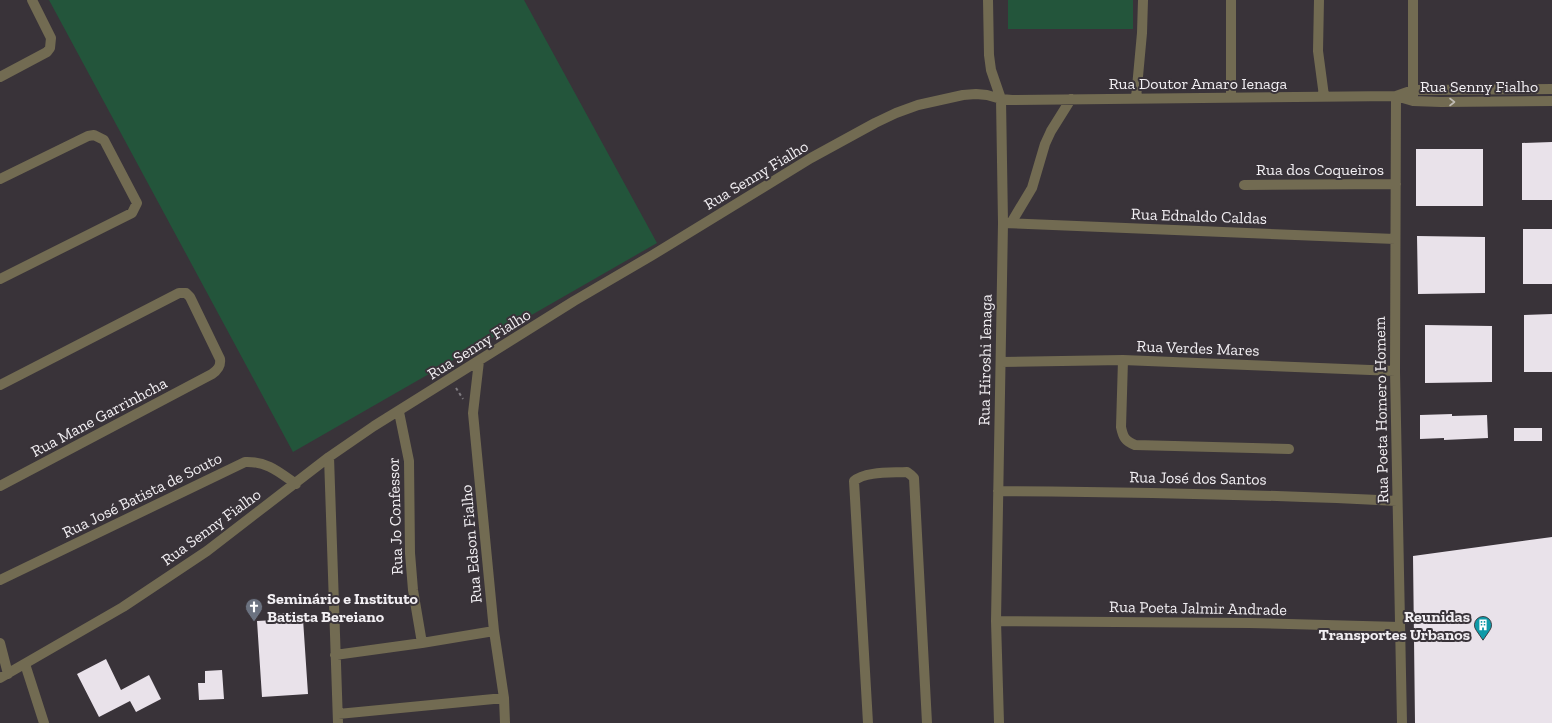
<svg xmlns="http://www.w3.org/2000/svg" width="1552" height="723" font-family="'Zilla Slab',serif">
	<rect width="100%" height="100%" fill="#393339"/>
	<!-- green -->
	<path fill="#23553b" d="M49 0H524L657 243 293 452Z
		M1008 0H1133V29H1008Z"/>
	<!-- building -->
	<path fill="#e9e2ea" d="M1552 142V200H1522V143Z
		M1416 149H1483V206H1416Z
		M1523 229H1552V284H1523Z
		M1417 236 1485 237V293L1418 294Z
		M1552 314V372H1524V315Z
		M1425 325 1492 326V382L1425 383Z
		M1452 414V416L1487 415 1488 438 1444 440V438L1420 439V415Z
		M1514 428H1542V441H1514Z
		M1552 537V723H1415L1413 556Z
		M297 612V619H303L308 694 262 697 257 621 275 620 274 614Z
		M106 659 121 690 149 675 161 699 136 712 130 701 99 717 77 674Z
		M222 670 224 699 199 700 198 683H205V671Z"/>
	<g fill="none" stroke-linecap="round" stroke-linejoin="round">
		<!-- path -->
		<path stroke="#7f7b80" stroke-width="2" stroke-dasharray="3 3" stroke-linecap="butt" d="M456 388 463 399"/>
		<!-- minor -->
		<path stroke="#726b52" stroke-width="10" d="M988 0 989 55 991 70 1001 99 1003 223 996 621 999 723
			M1319 0 1318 51 1324 96
			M0 77 47 52 50 48 51 38 32 0
			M1396 96 1395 371 1402 723
			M1396 96 1413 90 1552 89
			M1413 97V0
			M1136 98 1142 33 1143 0
			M1231 98V0
			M0 179 88 136 94 135 104 140 137 203 132 213 0 279
			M1244 185 1396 184
			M1003 223 1395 239
			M1011 223 1032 188 1045 144 1051 131 1071 99
			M1123 360 1121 427C1123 437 1125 441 1135 445L1289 449
			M479 361 473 413 494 631 504 698 505 723
			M1001 362 1123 360 1395 371
			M0 385 179 293H186L190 297 220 359C221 366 218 370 212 374L0 486
			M399 412 409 461 410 553 413 590 422 643
			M329 457 338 723
			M998 491C1131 492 1264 494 1397 501
			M0 580 245 462C267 461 279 472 296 484
			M996 621 1249 623 1400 627
			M0 643 8 674
			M335 655 422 643 494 631
			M25 664 44 723
			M0 678 123 607 207 551 329 457 374 426 574 301 651 256 811 158 875 123 896 113 918 105 963 95 976 94 987 95 1001 99 1012 100 1396 96 1413 101 1441 102 1552 101
			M338 714 504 698
			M868 723 854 481C865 471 892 473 907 472L911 475 914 478 927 723"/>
	</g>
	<!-- one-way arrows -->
	<defs><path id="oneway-chevron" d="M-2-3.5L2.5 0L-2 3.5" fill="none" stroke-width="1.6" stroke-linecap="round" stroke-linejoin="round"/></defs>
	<use stroke="#bfbab3" href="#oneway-chevron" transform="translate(1452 102)"/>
	<!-- icons -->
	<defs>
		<symbol id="church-pin" viewBox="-11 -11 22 30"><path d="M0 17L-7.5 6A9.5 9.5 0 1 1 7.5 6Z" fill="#6b7280" stroke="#393339"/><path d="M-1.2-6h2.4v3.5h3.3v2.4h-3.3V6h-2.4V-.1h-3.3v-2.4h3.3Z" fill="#fff"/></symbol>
		<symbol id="building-pin" viewBox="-11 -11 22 30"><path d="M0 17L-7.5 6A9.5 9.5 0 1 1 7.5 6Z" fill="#0f9aa8" stroke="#393339"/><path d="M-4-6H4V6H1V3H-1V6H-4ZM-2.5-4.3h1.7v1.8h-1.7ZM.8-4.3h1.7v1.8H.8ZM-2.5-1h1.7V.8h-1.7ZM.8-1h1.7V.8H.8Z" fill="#fff"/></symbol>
	</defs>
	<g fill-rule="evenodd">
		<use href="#church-pin" x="244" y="597" width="20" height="27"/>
		<use href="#building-pin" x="1473" y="615" width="20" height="27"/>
	</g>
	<g text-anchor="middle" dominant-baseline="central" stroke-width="4" stroke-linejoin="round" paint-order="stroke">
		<!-- street labels -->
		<g font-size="16" fill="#f2eff3" stroke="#393339">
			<text x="1198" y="83">Rua Doutor Amaro Ienaga</text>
			<text x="1479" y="86">Rua Senny Fialho</text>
			<text x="1320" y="169">Rua dos Coqueiros</text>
			<text transform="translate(756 175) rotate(-31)">Rua Senny Fialho</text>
			<text transform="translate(1199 216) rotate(2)">Rua Ednaldo Caldas</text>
			<text transform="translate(479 344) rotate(-32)">Rua Senny Fialho</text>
			<text transform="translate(1198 348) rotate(2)">Rua Verdes Mares</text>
			<text transform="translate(985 360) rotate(-89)">Rua Hiroshi Ienaga</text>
			<text transform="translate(1381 410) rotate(-91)">Rua Poeta Homero Homem</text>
			<text transform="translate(99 417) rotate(-28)">Rua Mane Garrinhcha</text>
			<text transform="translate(1198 478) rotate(1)">Rua José dos Santos</text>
			<text transform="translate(142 495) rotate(-26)">Rua José Batista de Souto</text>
			<text transform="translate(395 516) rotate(-92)">Rua Jo Confessor</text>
			<text transform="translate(211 527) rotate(-36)">Rua Senny Fialho</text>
			<text transform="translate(471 544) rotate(-95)">Rua Edson Fialho</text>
			<text transform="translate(1198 608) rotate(1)">Rua Poeta Jalmir Andrade</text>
		</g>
		<!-- poi labels -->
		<g font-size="16" font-weight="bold" fill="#f2eff3" stroke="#393339" text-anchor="start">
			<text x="267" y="598">Seminário e Instituto<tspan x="267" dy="18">Batista Bereiano</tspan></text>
			<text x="1470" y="616" text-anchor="end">Reunidas<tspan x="1470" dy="18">Transportes Urbanos</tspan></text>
		</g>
	</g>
</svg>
